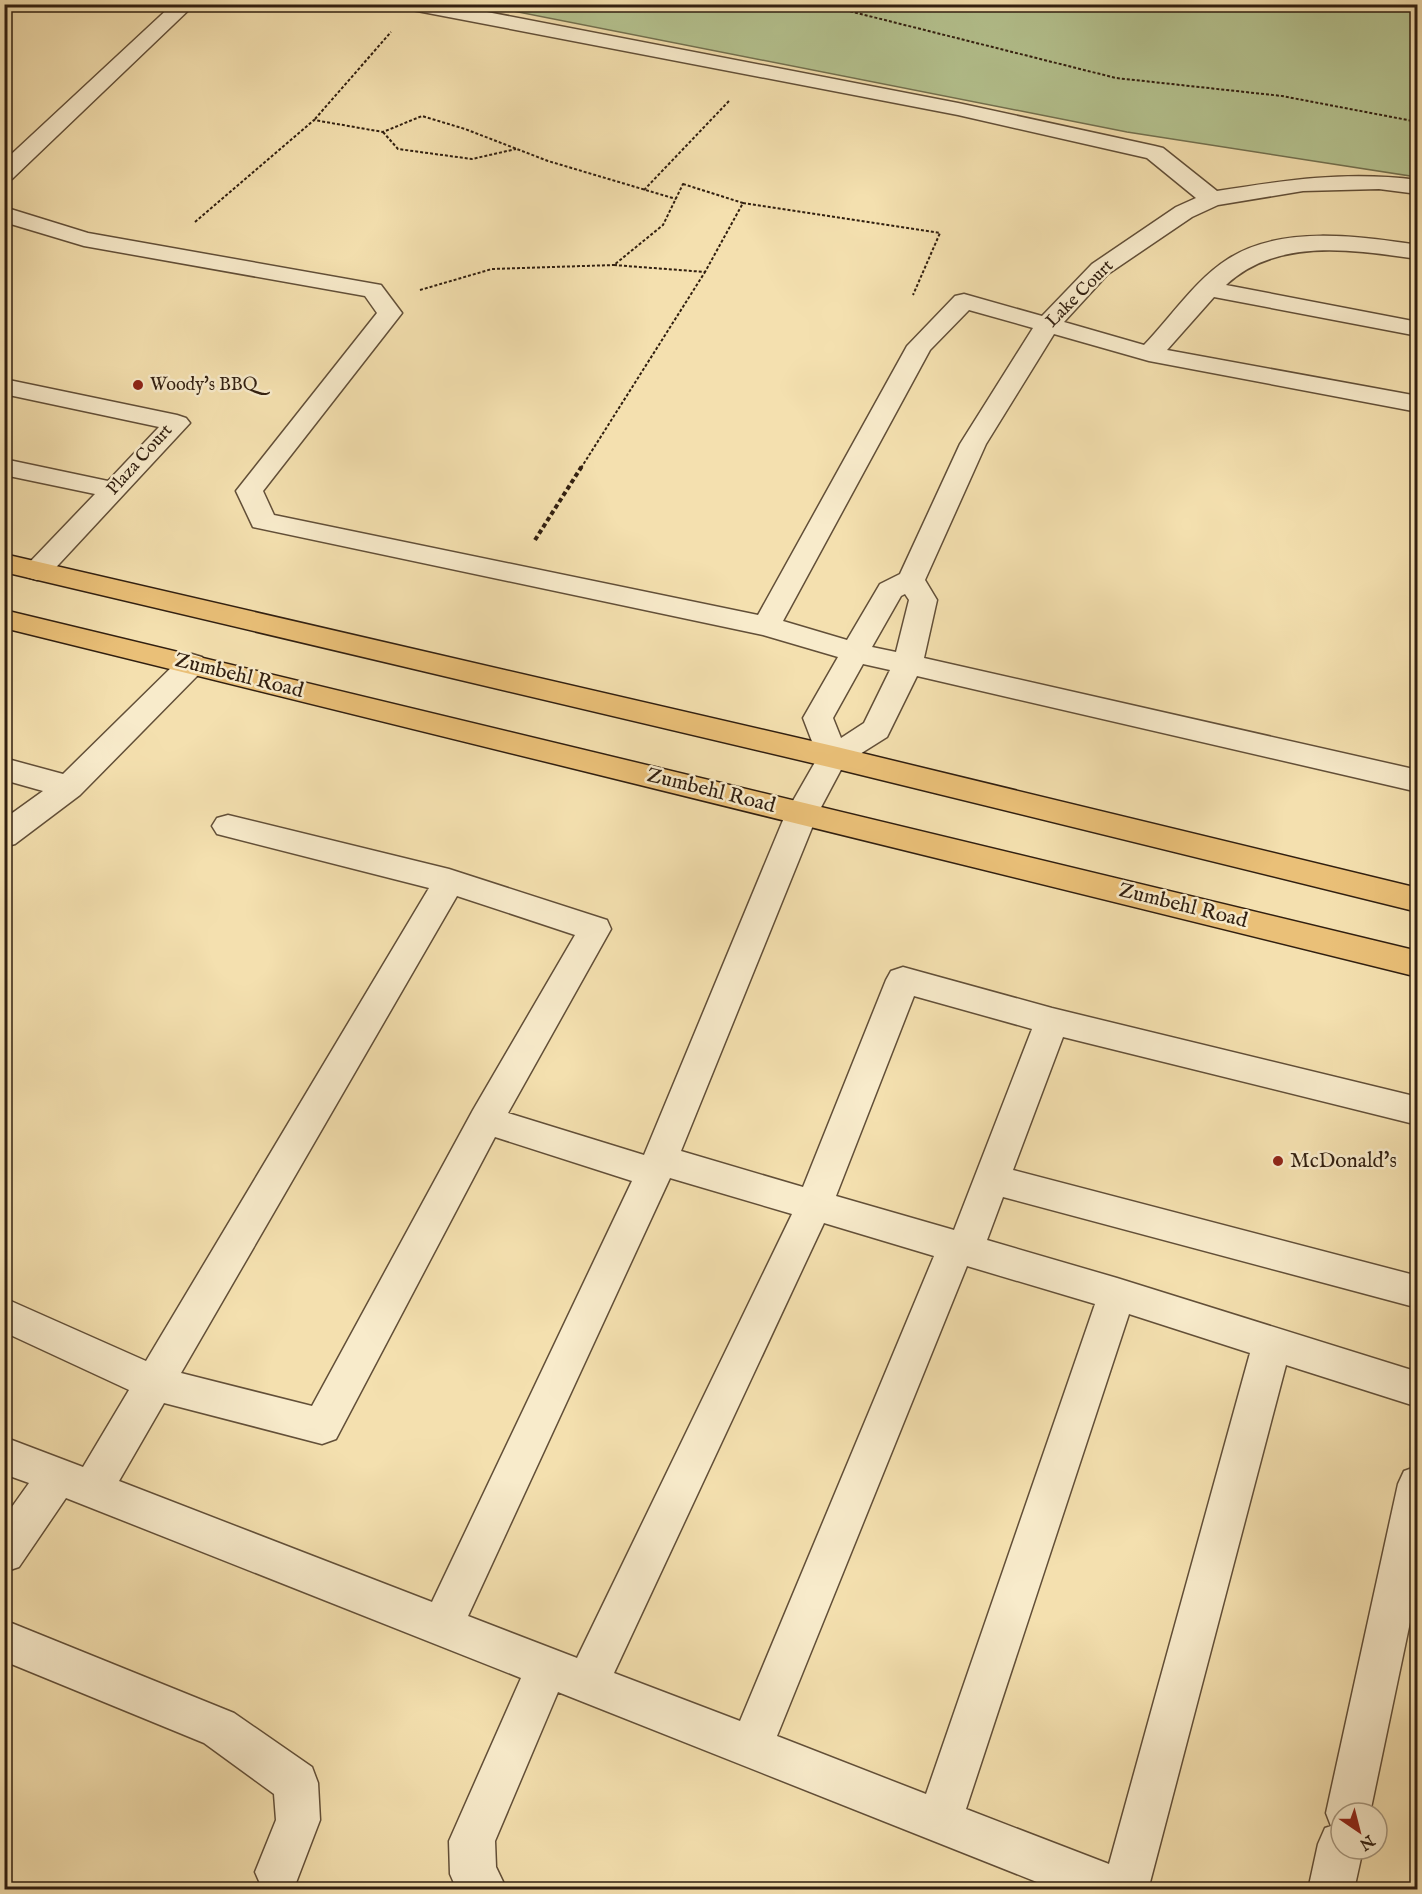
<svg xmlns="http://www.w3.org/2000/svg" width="1422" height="1894" font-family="'IM FELL English',serif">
	<rect width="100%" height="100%" fill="#f4e0af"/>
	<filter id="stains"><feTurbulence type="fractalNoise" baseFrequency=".00333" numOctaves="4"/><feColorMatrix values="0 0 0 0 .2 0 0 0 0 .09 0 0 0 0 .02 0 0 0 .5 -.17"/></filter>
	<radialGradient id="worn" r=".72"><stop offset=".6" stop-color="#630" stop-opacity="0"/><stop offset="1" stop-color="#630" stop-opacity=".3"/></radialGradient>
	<!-- green -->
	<path fill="#b5c390" stroke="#737150" stroke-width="1.5" d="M483 5H1417V177L1127 132Z"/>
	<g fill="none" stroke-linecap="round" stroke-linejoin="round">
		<defs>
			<path id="minor" d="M173 4H195L12 179 4 181V161Z
				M402 4H446L958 103 1155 146 1163 148 1217 191C1286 180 1347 171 1418 180V194L1379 189 1303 191 1218 205 1192 217 1108 274 1064 322 1144 345C1171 317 1195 280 1228 259 1281 225 1358 236 1418 245V259C1354 250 1277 237 1226 285L1418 322V336L1214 297 1167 350 1418 396V412L1149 361 1054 334 986 444 925 580 937 600 924 658 1418 770V792L917 676 887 737 844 764 818 813 681 1151 803 1187 886 980 891 971 903 967 1052 1008 1418 1097V1125L1063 1037 1013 1170 1418 1276V1308L1003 1197 987 1240 1117 1278 1418 1372V1407L1286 1365 1148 1890H1057L558 1692 495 1841 496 1867 507 1890H457L450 1874 449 1841 521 1678 66 1498 19 1567 4 1572V1518L29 1483 4 1474V1437L83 1467 129 1390 4 1332V1298L146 1361 429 888 217 834 212 826 217 818 228 815 449 869 607 920 611 929 508 1113 644 1155 786 813 818 757 803 718 838 657 763 635 253 527 236 491 377 313 365 296 84 246 4 222V207L88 233 381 285 402 313 263 491 274 515 758 615 907 346 955 296 964 294 1042 316 1092 264 1176 207 1196 198 1147 158 958 115 412 10ZM969 310 1033 328 960 444 900 574 880 584 847 640 783 621 930 350ZM905 594 909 600 896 652 872 647 901 596ZM863 664 890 670 864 723 841 738 833 718ZM457 896 575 935 473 1110 312 1406 181 1373ZM914 996 1032 1029 954 1230 836 1196ZM495 1137 632 1181 432 1602 119 1481 164 1403 322 1444 336 1439ZM670 1178 792 1214 577 1658 468 1616ZM824 1223 934 1256 740 1721 614 1673ZM967 1266 1095 1304 926 1794 777 1736ZM1129 1314 1250 1353 1109 1864 966 1809Z
				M4 379 177 415 186 418 190 423 47 577 37 580 27 577 23 571 27 565 95 494 4 475V459L108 481 159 427 4 394Z
				M192 654 202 657 207 664 202 671 80 795 15 844 4 847V819L43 791 4 780V758L63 774 182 657Z
				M1418 1466V1584L1370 1813H1341V1849H1363L1354 1890H1308L1318 1844 1325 1828 1331 1826 1326 1813 1398 1484 1404 1471Z
				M4 1620 234 1713 312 1767 318 1783 320 1820 294 1888H262L255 1872 276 1820 274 1794 204 1743 4 1661Z"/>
			<path id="major" d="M4 554 833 746 1418 888V912L833 768 4 572Z
				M4 610 1418 951V977L4 628Z"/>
		</defs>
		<!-- minor casing -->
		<use href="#minor" stroke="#624f38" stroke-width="3"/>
		<!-- major casing -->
		<use href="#major" stroke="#311f10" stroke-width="3"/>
		<!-- path-far1 -->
		<path stroke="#311f10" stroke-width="2" stroke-dasharray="3 2" stroke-linecap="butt" d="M821 4 1116 78 1282 96 1418 122
			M315 119 391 32
			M383 132 398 149 472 159 516 149
			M683 184 743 203 705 272 614 265 663 225Z
			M644 190 729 101
			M743 203 940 233 913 295
			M195 222 314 120 383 132 422 116 465 129 548 161 676 199
			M420 290 492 269 614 265
			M581 468 705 272"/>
		<!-- path -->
		<path stroke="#311f10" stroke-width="4" stroke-dasharray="4.5 3" stroke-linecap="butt" d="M535 540 582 466"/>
		<!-- minor -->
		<use href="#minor" fill="#f8ebcb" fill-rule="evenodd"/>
		<!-- major -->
		<use href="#major" fill="#eac078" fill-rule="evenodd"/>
	</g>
	<!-- markers -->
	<g fill="#8f2418" stroke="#f8ebcb" stroke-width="2">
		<circle cx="138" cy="385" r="6"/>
		<circle cx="1278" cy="1161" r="6"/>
	</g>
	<g text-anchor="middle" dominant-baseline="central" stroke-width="5" stroke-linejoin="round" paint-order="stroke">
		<!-- far-street labels -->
		<g font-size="18" fill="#311f10" stroke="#f8ebcb">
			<text transform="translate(1080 294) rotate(-45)">Lake Court</text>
			<text transform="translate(140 460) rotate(-48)">Plaza Court</text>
		</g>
		<!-- far-poi labels -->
		<g font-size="18" fill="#311f10" stroke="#f8ebcb" text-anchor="start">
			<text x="150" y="385">Woody's BBQ</text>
		</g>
		<!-- street labels -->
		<g font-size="21" fill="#311f10" stroke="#f8ebcb">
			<text transform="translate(239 676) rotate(14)">Zumbehl Road</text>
			<text transform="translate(711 791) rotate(14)">Zumbehl Road</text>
			<text transform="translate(1183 906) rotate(14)">Zumbehl Road</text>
		</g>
		<!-- poi labels -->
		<g font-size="21" fill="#311f10" stroke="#f8ebcb" text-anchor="start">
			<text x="1290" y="1161">McDonald's</text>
		</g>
	</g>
	<!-- margin -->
	<rect width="1422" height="1894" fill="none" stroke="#f4e0af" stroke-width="24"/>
	<rect x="6" y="6" width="1410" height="1882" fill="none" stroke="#311f10" stroke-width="3"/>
	<rect x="12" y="12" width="1398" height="1870" fill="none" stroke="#311f10" stroke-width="1.5"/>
	<!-- north arrow -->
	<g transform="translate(1359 1831) rotate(145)"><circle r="28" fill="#f8ebcb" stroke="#a89980" stroke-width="1.5"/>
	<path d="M0-4.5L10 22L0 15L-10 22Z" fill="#8f2418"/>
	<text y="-9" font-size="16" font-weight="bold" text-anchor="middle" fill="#311f10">N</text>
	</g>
	<rect width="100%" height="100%" filter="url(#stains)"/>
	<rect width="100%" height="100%" fill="url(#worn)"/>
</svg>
